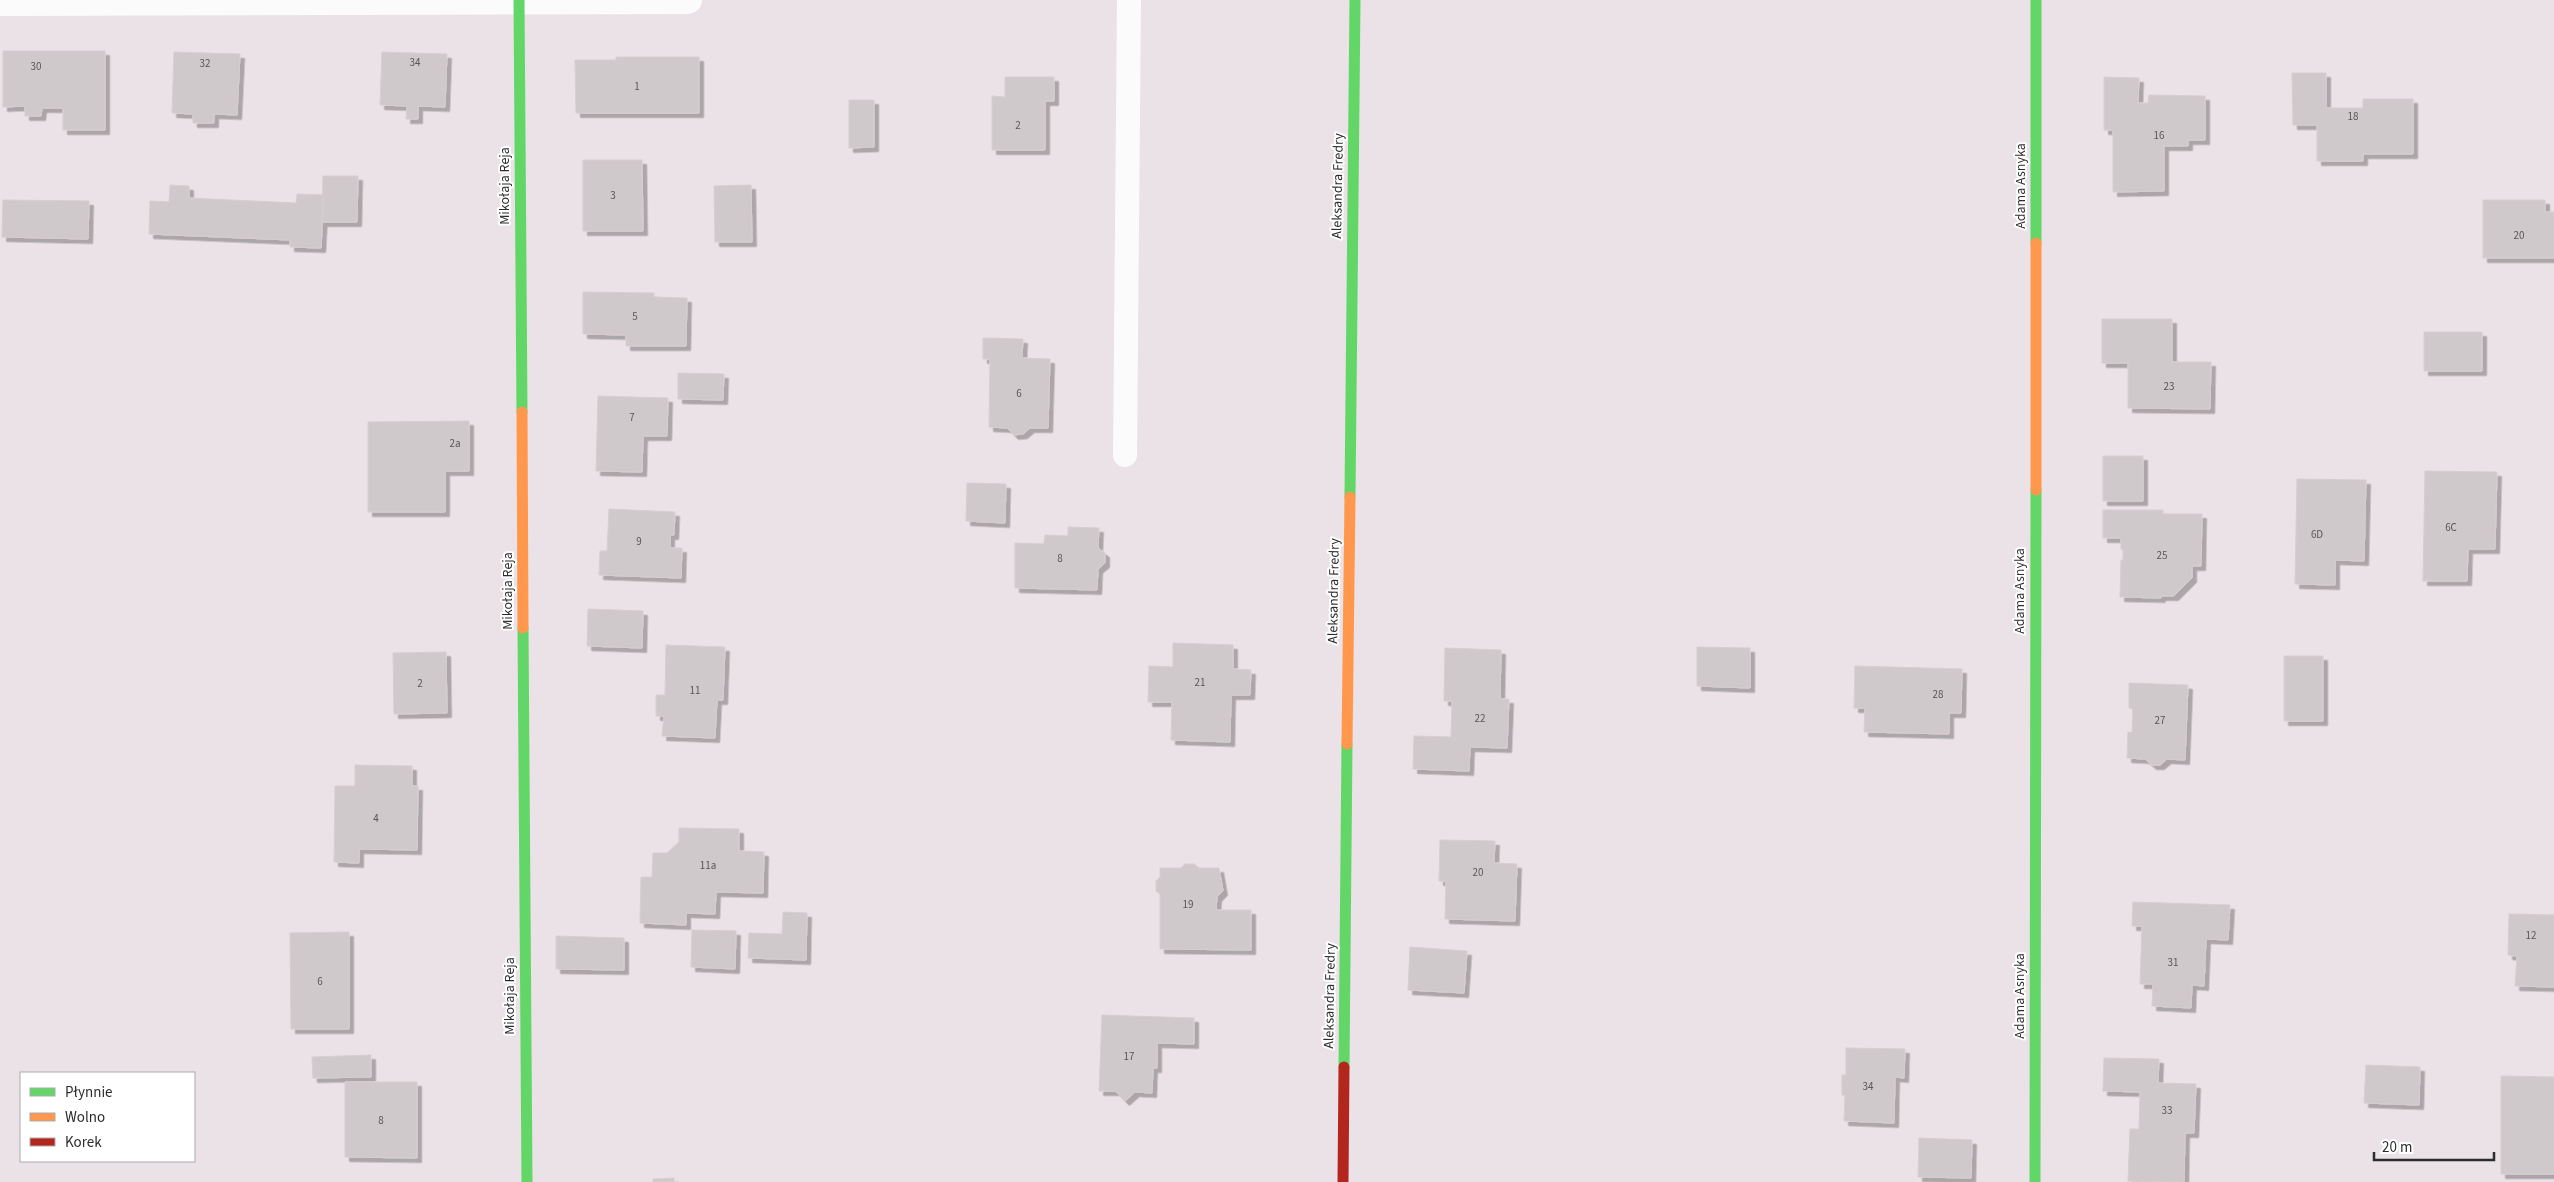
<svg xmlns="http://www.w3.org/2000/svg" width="2554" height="1182" font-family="'Source Sans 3',sans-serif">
	<defs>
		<filter id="shadow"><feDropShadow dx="4.5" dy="4.5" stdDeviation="0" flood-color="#0004"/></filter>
	</defs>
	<rect width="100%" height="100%" fill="#eae2e6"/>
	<!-- building -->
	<path fill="#d0c9cc" stroke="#d5ced1" filter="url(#shadow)" d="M3 51H105V130H63V108H42L41 116H25V106L3 107Z
		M174 52 240 54 237 115 214 114V123H193V114L172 113Z
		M382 52 447 54 445 107 418 106V119H406L407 106 380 105Z
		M616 57H699V113H576L575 60H616Z
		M2292 73H2326V108H2363V99H2413V154H2363V161H2317V125H2293Z
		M1005 77H1054V101H1045V150H992V96L1005 97Z
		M2104 77 2139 78 2138 103H2148L2149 95 2205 96V140H2188V146H2164V191L2113 192V130H2104Z
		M849 100H874V147L849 148Z
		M583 160H642L643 231H583Z
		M323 176H358L357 222H322Z
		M170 185 189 186V198L296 203 297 194 324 195 321 248 290 247V240L149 234 150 201 169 202Z
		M751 185 752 242H715L714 186Z
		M3 200 89 201 88 239 2 237Z
		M2483 200H2545V212H2554V258H2483Z
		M583 292 654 293V297L687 298 686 346H626V335L583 334Z
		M2102 319H2172V362H2211L2210 409 2128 408V363H2102Z
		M2424 332H2482V371H2424Z
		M983 338 1023 339 1022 358 1050 359 1048 428H1030L1023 434 1014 435 1007 428 989 427 990 359H983Z
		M678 373 724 374 723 400 678 399Z
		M598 396 668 398 667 436H643L642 472 596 471Z
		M469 421V471H445V512H368V422Z
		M2103 456H2143V501H2103Z
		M2425 471 2497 472 2495 549H2468L2467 581H2423Z
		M2297 479 2366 480 2364 561 2335 560V585L2295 584Z
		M967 483 1006 484 1005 523 966 521Z
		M609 509 675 512 674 535H670V548H682L681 578 599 575 600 551H607Z
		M2103 510H2163V514H2202L2201 566H2192V578L2174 596H2160L2161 598 2120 597 2121 560H2123V550L2121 549V538H2103Z
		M1068 527 1099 528 1098 548 1105 553V563L1098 569 1097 590 1015 588V543L1044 544 1045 535 1068 536Z
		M588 609 643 611 642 648 587 646Z
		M1173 643 1233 645V669L1251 670 1250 695H1231L1230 742 1171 740 1172 702H1148L1149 666 1173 667Z
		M666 645 725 647 723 700H717L715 738 662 736 664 716H656V695H665Z
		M1697 647 1750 648V688L1697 686Z
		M1445 648 1501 650 1500 699H1509L1507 748 1470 747 1469 771 1413 769 1414 736 1451 737 1452 701H1444Z
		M446 652 447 713 394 714 393 653Z
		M2284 656H2323V721H2284Z
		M1855 666 1962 669 1961 713H1949V734L1864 732 1865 708H1854Z
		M2129 683 2188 685 2185 760 2167 759 2160 765H2152L2145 759 2127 758 2128 732 2132 733 2133 709 2129 708Z
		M355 765 412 766V786H418L417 850 359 849V863L334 862 335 786H355Z
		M679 828 739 829V851L764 852 763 893 716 892 715 914 686 913V925L640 923 641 877H652L653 853H667L679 842Z
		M1440 840 1495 841 1494 863 1517 864 1515 921 1445 919 1446 881H1439Z
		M1185 864H1194L1199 868H1219L1223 891 1217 897 1216 910H1251V950L1160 949V894L1156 891V881L1160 877V868H1181Z
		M2133 902 2230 905 2228 940 2206 939 2204 986 2192 985 2191 1008 2152 1006 2153 984H2140L2142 926H2132Z
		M783 912 807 913 806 960 748 958 749 933 782 934Z
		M2509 914 2554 915V987L2515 986 2517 956 2508 955Z
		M692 930 736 931 735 969 691 967Z
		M349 932V1029H291L290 933Z
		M556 936 624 938V970L556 969Z
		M1410 947 1467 951 1464 993 1408 990Z
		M1102 1015 1194 1018V1044L1157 1043V1068H1153L1152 1093 1135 1092 1125 1101 1115 1091H1099Z
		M1846 1048 1905 1049 1904 1078 1895 1077 1894 1123 1844 1121 1845 1095H1842V1075H1846Z
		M371 1055V1077L313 1078 312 1057Z
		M2104 1058 2159 1059 2158 1083 2196 1084 2194 1133H2185L2184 1182 2128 1181 2130 1129H2139L2140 1092 2103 1091Z
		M2366 1065 2420 1067 2419 1105 2364 1103Z
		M2501 1076 2554 1077V1174H2501Z
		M345 1082H417V1158L345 1157Z
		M1919 1138 1972 1140 1971 1178 1918 1177Z
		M674 1178V1182H653V1179Z"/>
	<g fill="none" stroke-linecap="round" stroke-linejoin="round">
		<!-- lane -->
		<path stroke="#fcfbfb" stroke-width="24" d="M1125 455 1129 0"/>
		<!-- street -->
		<path stroke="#fcfbfb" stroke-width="28" d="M0 2 688 0"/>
		<!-- fast -->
		<path stroke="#63d668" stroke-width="11" d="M519 0 522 412
			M2036 243V0
			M1350 497 1355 0
			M523 628 527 1182
			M1344 1067 1347 744
			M2035 1182 2036 490"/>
		<!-- slow -->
		<path stroke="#ff974d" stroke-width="11" d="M522 412 523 628
			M2036 490V243
			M1347 744 1350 497"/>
		<!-- jam -->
		<path stroke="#b3261e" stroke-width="11" d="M1343 1182 1344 1067"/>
	</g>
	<g text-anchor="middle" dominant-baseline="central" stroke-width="4" stroke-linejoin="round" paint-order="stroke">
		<!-- number labels -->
		<g font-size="11" fill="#585656">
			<text x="415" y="62">34</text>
			<text x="205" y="63">32</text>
			<text x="36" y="66">30</text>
			<text x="637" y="86">1</text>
			<text x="2353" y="116">18</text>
			<text x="1018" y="125">2</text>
			<text x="2159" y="135">16</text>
			<text x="613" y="195">3</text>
			<text x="2519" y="235">20</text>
			<text x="635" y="316">5</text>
			<text x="2169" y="386">23</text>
			<text x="1019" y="393">6</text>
			<text x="632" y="417">7</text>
			<text x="455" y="443">2a</text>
			<text x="2451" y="527">6C</text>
			<text x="2317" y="534">6D</text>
			<text x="639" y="541">9</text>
			<text x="2162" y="555">25</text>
			<text x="1060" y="558">8</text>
			<text x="1200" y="682">21</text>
			<text x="420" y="683">2</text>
			<text x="695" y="690">11</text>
			<text x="1938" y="694">28</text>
			<text x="1480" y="718">22</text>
			<text x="2160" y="720">27</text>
			<text x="376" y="818">4</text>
			<text x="708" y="865">11a</text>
			<text x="1478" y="872">20</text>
			<text x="1188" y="904">19</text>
			<text x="2531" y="935">12</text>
			<text x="2173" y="962">31</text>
			<text x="320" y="981">6</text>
			<text x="1129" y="1056">17</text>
			<text x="1868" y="1086">34</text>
			<text x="2167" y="1110">33</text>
			<text x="381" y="1120">8</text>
		</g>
		<!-- street labels -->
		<g font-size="14" fill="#2c2c2c" stroke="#fff">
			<text transform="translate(505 186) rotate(-90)">Mikołaja Reja</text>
			<text transform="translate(1338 186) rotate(-89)">Aleksandra Fredry</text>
			<text transform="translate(2021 186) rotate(-90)">Adama Asnyka</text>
			<text transform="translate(508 591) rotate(-90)">Mikołaja Reja</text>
			<text transform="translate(1334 591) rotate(-89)">Aleksandra Fredry</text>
			<text transform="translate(2020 591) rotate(-90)">Adama Asnyka</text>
			<text transform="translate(510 996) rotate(-90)">Mikołaja Reja</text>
			<text transform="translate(1330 996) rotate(-89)">Aleksandra Fredry</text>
			<text transform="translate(2020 996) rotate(-90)">Adama Asnyka</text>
		</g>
	</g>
	<!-- legend -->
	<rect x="20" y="1072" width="175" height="90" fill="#ffffff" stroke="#ababab"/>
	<rect x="30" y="1088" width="25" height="8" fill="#63d668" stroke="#ababab"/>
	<text x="65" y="1097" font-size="15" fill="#2c2c2c">Płynnie</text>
	<rect x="30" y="1113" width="25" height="8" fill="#ff974d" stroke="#ababab"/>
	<text x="65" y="1122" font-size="15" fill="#2c2c2c">Wolno</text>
	<rect x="30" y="1138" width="25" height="8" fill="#b3261e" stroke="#ababab"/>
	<text x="65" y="1147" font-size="15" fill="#2c2c2c">Korek</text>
	<!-- scale -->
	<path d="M2374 1152v8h120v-8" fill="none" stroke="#2c2c2c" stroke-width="2.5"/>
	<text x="2382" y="1152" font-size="15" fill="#2c2c2c" stroke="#ffffff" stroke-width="4" paint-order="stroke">20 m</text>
</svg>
